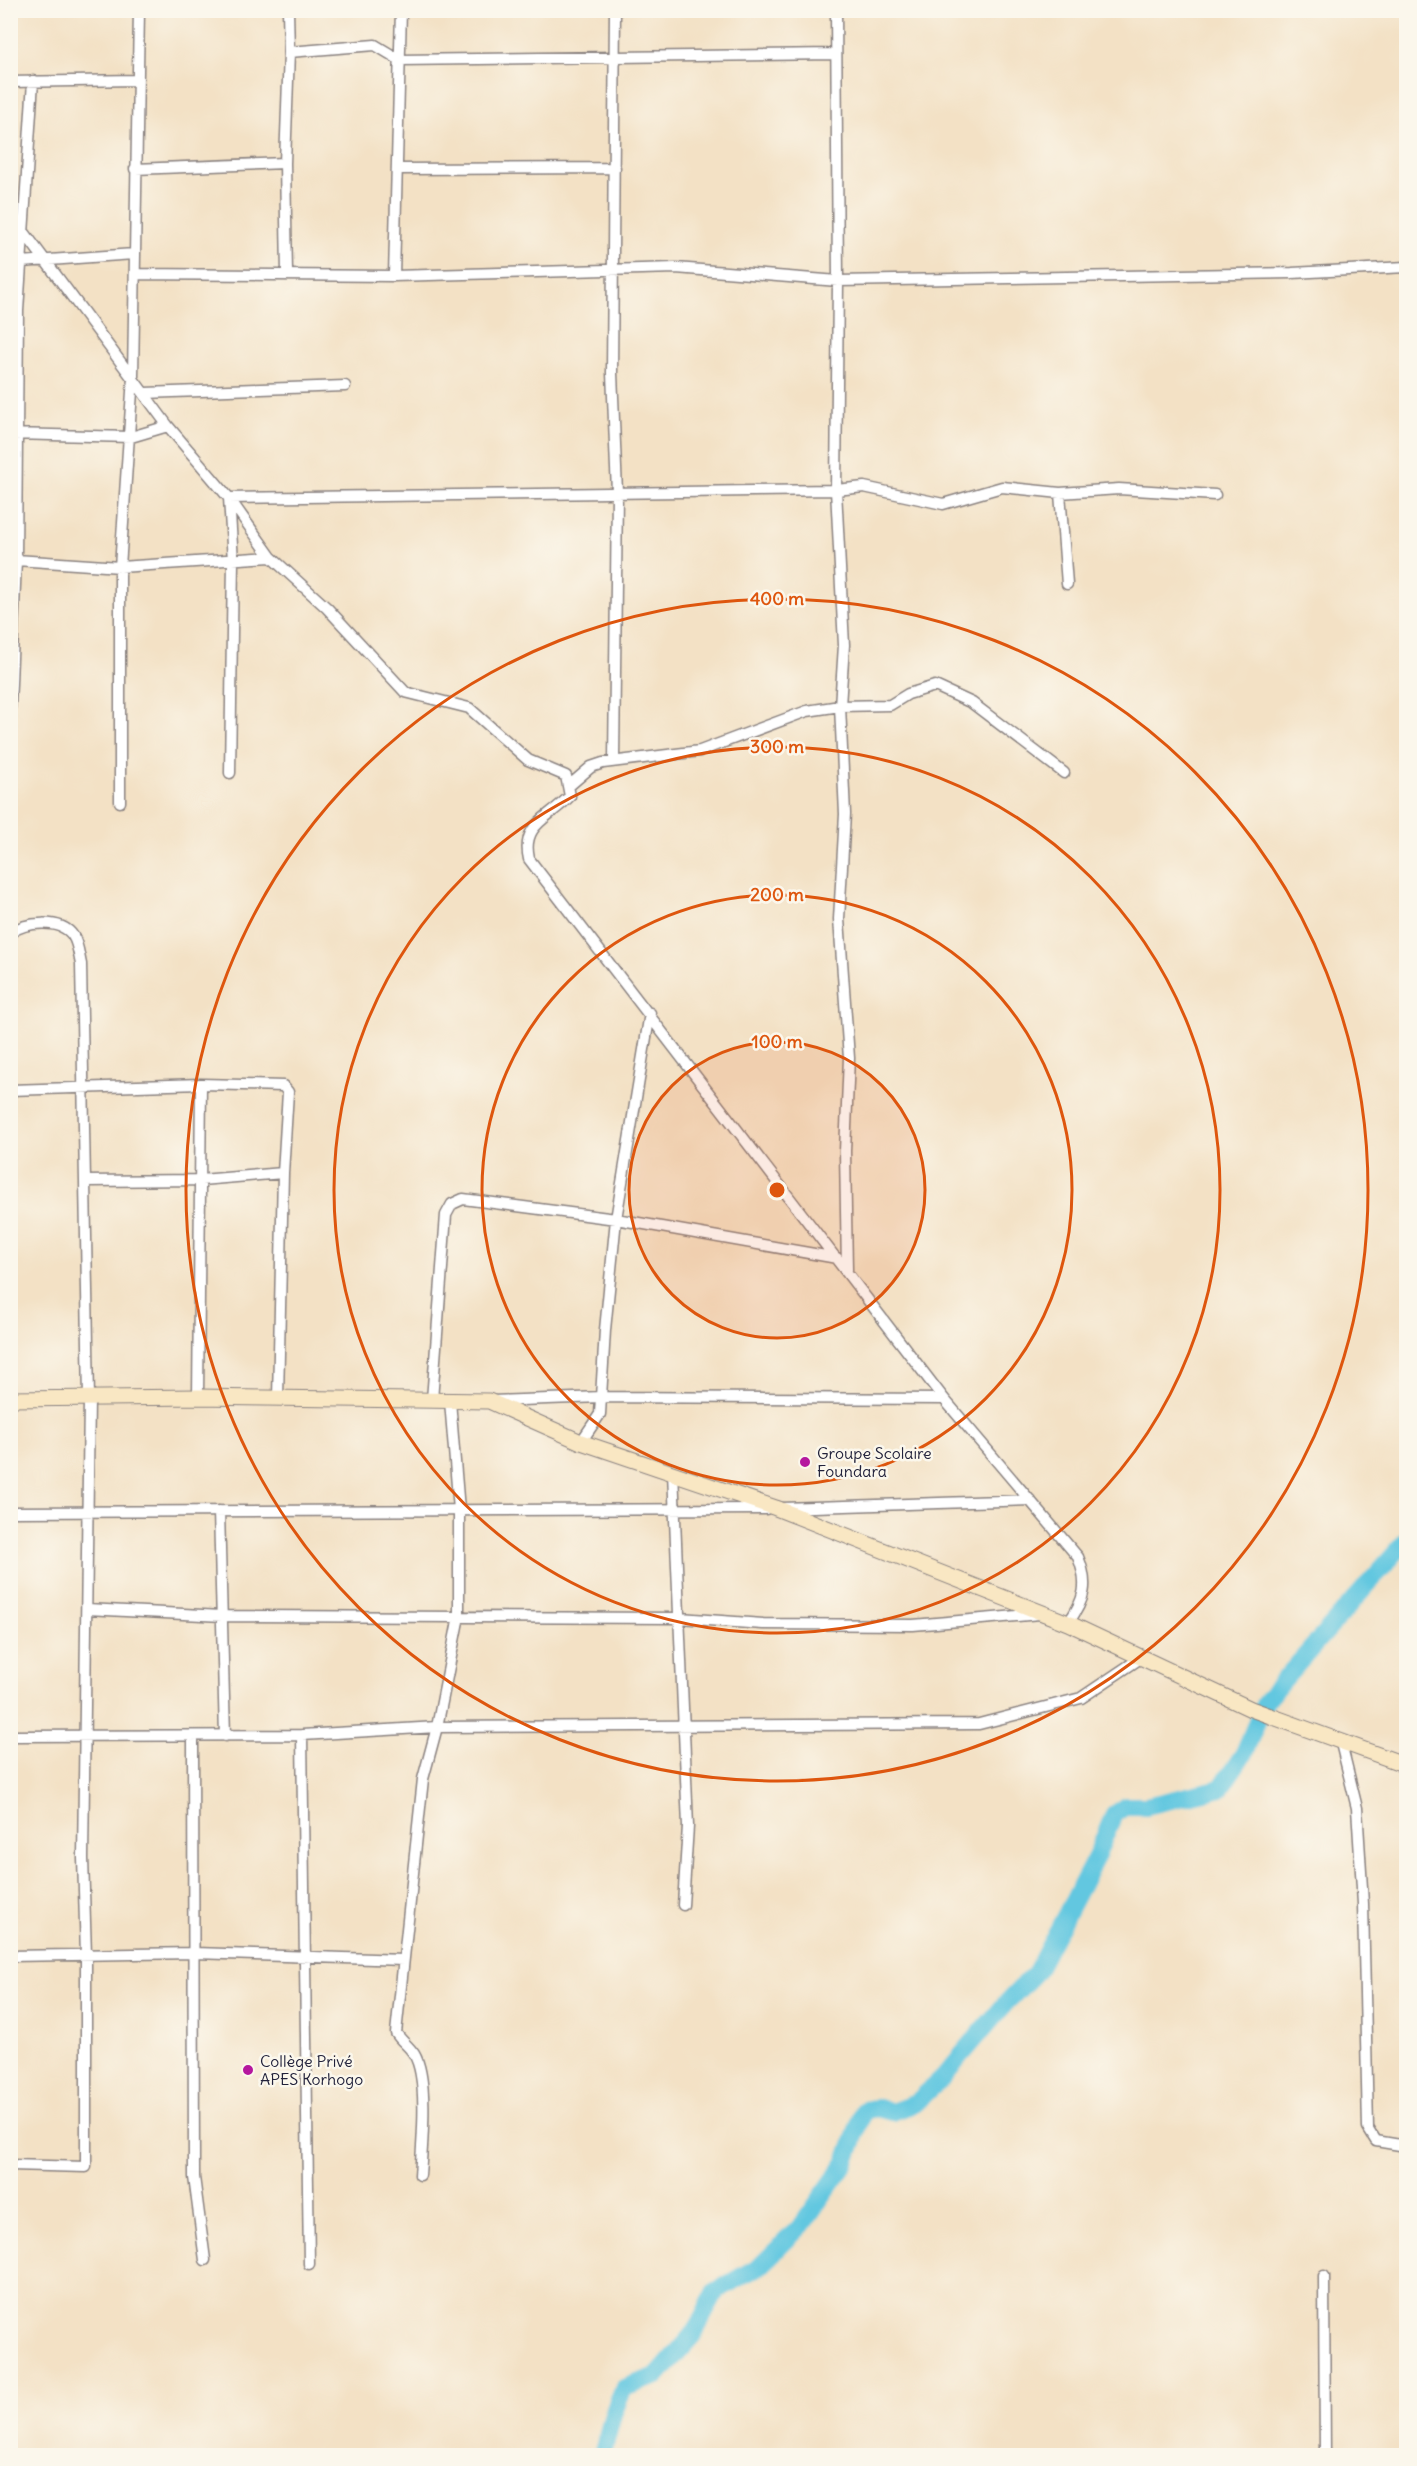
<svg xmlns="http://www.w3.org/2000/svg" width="1417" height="2466" font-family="Delius,sans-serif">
	<rect width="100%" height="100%" fill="#fbf7ec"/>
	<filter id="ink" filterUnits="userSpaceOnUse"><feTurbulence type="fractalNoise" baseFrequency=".0167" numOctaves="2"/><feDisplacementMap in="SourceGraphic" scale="12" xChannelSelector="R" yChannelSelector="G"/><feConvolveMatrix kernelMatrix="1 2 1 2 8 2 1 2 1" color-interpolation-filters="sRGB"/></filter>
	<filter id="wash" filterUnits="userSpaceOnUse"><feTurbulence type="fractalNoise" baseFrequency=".008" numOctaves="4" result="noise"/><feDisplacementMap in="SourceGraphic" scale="24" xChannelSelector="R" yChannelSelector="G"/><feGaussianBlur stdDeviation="1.35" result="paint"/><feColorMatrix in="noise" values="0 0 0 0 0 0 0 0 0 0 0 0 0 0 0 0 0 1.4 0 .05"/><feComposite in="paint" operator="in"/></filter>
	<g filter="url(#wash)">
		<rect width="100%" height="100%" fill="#f3e1c5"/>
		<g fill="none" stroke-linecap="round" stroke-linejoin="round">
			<!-- stream -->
			<path stroke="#62c7e0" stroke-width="3" d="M593 2456 603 2451"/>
			<!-- river -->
			<path stroke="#62c7e0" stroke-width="18" d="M602 2456 613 2414 624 2388 657 2376 693 2335 716 2291 761 2265 802 2225 846 2162 864 2110 878 2108 892 2112 916 2103 943 2077 1005 2004 1036 1972 1096 1857 1114 1814 1126 1806H1146L1221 1788 1244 1753 1266 1700 1406 1541"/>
		</g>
	</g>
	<g filter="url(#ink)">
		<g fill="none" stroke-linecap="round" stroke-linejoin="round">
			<defs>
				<path id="street" d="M836 10 838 281 836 490 844 645 840 706 845 814 839 919 849 1058 845 1151 847 1270
					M289 52 375 45 400 60 835 54
					M10 82 137 80
					M135 169 285 163
					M397 169 615 168
					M10 213 168 426 229 498 271 557 327 608 405 692 469 708 528 760 566 776 570 796C548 819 521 824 529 859L944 1399 1078 1557C1089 1584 1085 1600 1068 1623
					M21 262 134 254
					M287 273 285 163 289 52 288 10
					M135 274 394 276 676 268 838 281 1292 273 1406 267
					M394 276 401 10
					M145 393 345 386
					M12 434 131 437 168 426
					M1060 493 1067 584
					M16 560 120 567 271 557
					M10 707 16 560 18 311 33 81
					M614 761 617 492 612 373 615 10
					M230 773 233 561 229 498 836 490 864 487 943 504 1002 487 1060 493 1119 489 1215 495
					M570 785 591 767 603 763 700 751 807 711 840 706 890 705 908 694 935 686 972 703 1064 773
					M120 802V567L133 377 139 10
					M10 933C25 922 61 918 73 936 78 943 79 956 81 964L89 1399 83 1858 86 1955V2167L10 2165
					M10 1090 201 1084 283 1086 288 1092 283 1173 278 1398
					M86 1181 201 1180 283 1173
					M198 1397 201 1084
					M432 1400 446 1215 452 1204 463 1199 616 1219 837 1258
					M492 1401 602 1397 944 1399
					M581 1442 600 1414 605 1330 616 1219 650 1013
					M673 1472 688 1826 683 1905
					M782 1508 1030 1500
					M219 1511 225 1736
					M10 1512 766 1509
					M87 1609 222 1616 680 1618 763 1624 913 1625 1040 1614
					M302 1735 309 2264
					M10 1736 302 1735 437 1727 979 1724 1081 1698 1142 1657
					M193 1737 194 2177 205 2260
					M1341 1743 1357 1808 1363 1904 1368 2128 1376 2141 1406 2146
					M10 1956 195 1953 403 1960
					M420 2175C422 2146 429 2078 414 2054 409 2046 401 2041 396 2033L423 1779 437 1727 459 1616V1510L450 1401
					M1324 2276 1325 2456"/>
				<path id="secondary" d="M10 1399 198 1397 489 1401 581 1442 776 1508 1068 1623 1251 1709 1406 1765"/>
			</defs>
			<!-- street casing -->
			<use href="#street" stroke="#8a8280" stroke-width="13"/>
			<!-- secondary casing -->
			<use href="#secondary" stroke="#8a8280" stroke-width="17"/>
			<!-- street -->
			<use href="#street" stroke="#fff" stroke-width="10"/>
			<!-- secondary -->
			<use href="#secondary" stroke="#f9e7c3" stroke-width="15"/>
		</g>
	</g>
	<!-- distance rings -->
	<circle cx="777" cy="1190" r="148" fill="#de560e" fill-opacity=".12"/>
	<g fill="none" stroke="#de560e" stroke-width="3">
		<circle cx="777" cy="1190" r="148"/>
		<circle cx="777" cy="1190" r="295"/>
		<circle cx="777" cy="1190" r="443"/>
		<circle cx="777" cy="1190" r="591"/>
	</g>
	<!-- markers -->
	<g fill="#b5179e" stroke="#fbf7ec" stroke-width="2">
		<circle cx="805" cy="1462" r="6"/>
		<circle cx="248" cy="2070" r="6"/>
	</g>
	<g text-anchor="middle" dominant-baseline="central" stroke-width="5" stroke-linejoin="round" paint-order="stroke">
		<!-- poi labels -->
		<g font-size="16" fill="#22223b" stroke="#fbf7ec" text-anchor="start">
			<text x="817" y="1453">Groupe Scolaire<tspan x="817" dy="18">Foundara</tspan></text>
			<text x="260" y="2061">Collège Privé<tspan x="260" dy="18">APES Korhogo</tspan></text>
		</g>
	</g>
	<circle cx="777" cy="1190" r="9" fill="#de560e" stroke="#fbf7ec" stroke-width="3"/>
	<g font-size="18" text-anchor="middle" font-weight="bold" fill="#de560e" stroke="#fbf7ec" stroke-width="5" stroke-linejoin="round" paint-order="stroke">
		<text x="777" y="605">400 m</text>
		<text x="777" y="753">300 m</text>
		<text x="777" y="901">200 m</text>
		<text x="777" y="1048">100 m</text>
	</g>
	<!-- margin -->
	<rect width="1417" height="2466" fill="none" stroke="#fbf7ec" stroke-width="36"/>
</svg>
